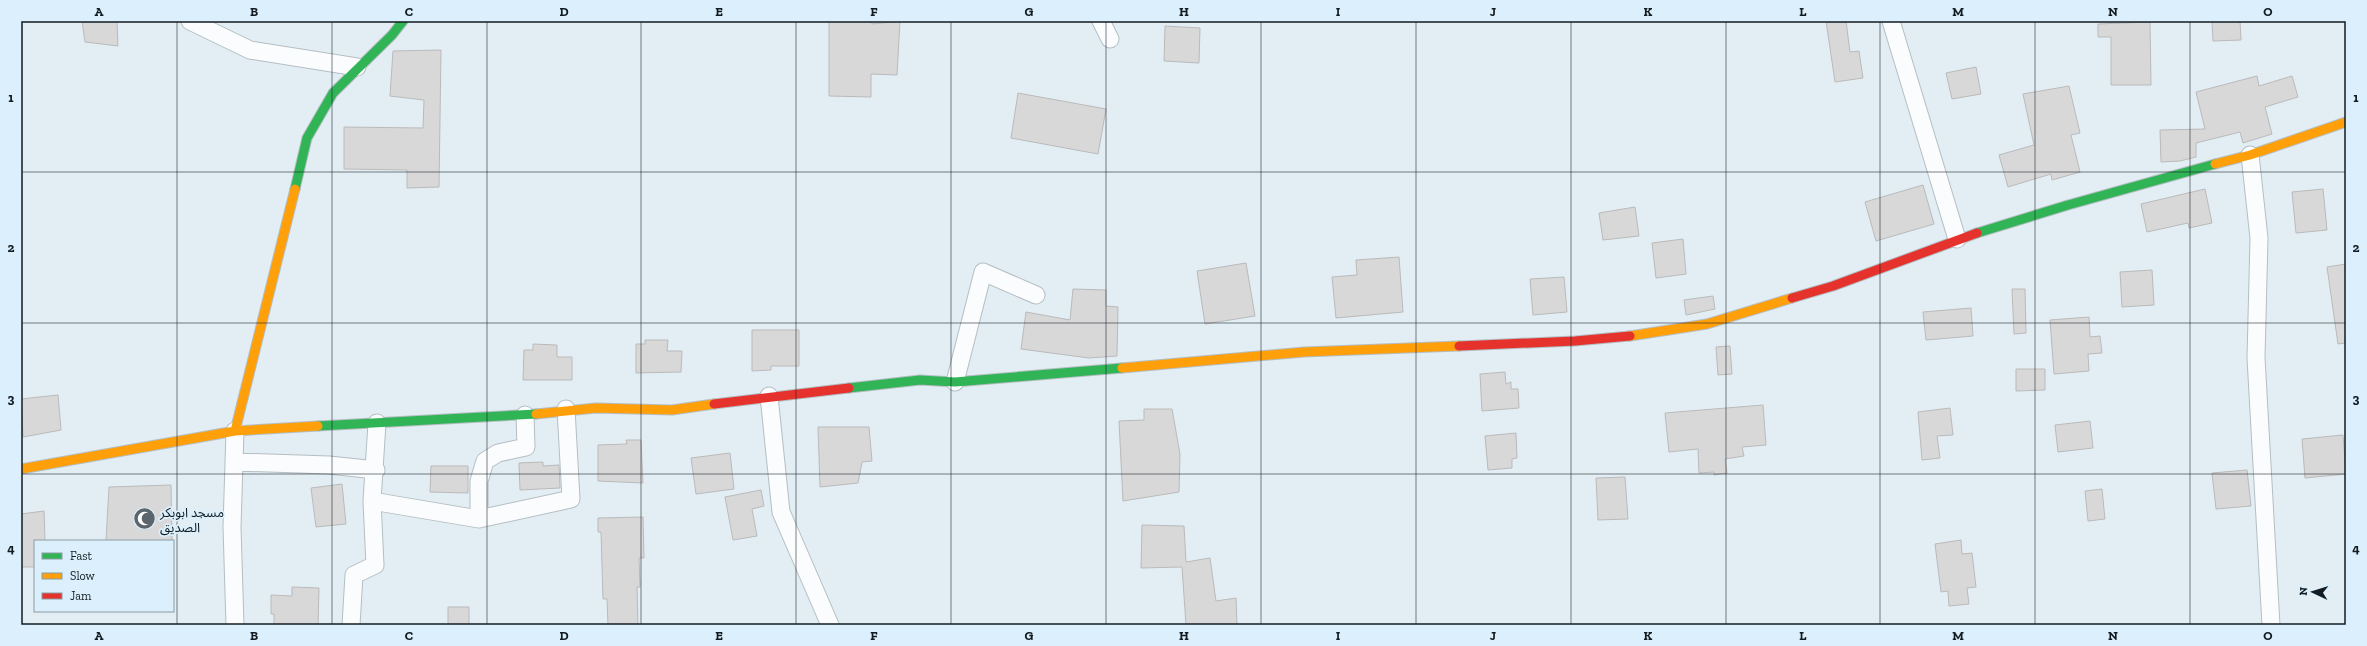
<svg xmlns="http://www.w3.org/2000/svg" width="2367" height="646" font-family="'Zilla Slab','Noto Sans Arabic',serif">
	<rect width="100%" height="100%" fill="#e3eef4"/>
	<!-- building -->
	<path fill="#d9d8d9" stroke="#bababb" d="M82 21H117L118 46 85 42Z
		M829 21H872V24L900 21 897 75 871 74V97L829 96Z
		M1826 21H1846L1850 52 1859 51 1863 78 1835 82Z
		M2212 21H2240L2241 40 2213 41Z
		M2150 22 2151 85H2111V37H2098V24Z
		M1165 26 1200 28 1199 63 1164 61Z
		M441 50 439 187 407 188V170L344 169V127L423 128 424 100 390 96 393 51Z
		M1976 67 1981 94 1952 99 1946 73Z
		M2257 76 2259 86 2292 76 2298 97 2265 107 2272 134 2243 143 2240 132 2196 143V157L2180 161 2161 162 2160 130 2205 129 2196 92Z
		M2069 86 2080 133 2071 135 2080 172 2052 180 2051 174 2008 187 1999 155 2034 145 2023 94Z
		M1018 93 1106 109 1098 154 1011 138Z
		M1923 185 1934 224 1876 241 1865 202Z
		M2205 189 2212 223 2189 228 2188 223 2147 232 2141 204Z
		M2323 189 2327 230 2296 233 2292 192Z
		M1635 207 1639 236 1603 240 1599 213Z
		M1683 239 1686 274 1656 278 1652 243Z
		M1399 257 1403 312 1336 318 1332 277 1357 275 1356 260Z
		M1246 263 1255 316 1205 324 1197 271Z
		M2346 264V343L2338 344 2327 267Z
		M2152 270 2154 305 2122 307 2120 272Z
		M1564 277 1567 312 1533 315 1530 279Z
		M1073 289 1106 290V306L1118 307 1117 356 1089 358 1021 349 1026 312 1070 320Z
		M2012 289H2025L2026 333 2014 334Z
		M1713 296 1715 309 1686 315 1684 300Z
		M1971 308 1973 336 1926 340 1923 312Z
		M2089 317 2090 337 2100 336 2102 353 2088 354 2089 371 2054 374 2050 320Z
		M752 330H799V366H771V370L752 371Z
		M645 340H668L667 351H682L681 372 636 373V344H645Z
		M533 344 557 345V357H572V380H523L524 350H533Z
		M1730 346 1732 374 1718 375 1716 347Z
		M2016 369H2045V390L2016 391Z
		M1505 372 1506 384 1511 382V389H1518L1519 408 1482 411 1480 374Z
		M58 395 61 430 23 437 21 399Z
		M1763 405 1766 445 1742 447 1744 456 1725 459 1727 473 1714 475V472L1699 473 1698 449 1669 452 1665 413Z
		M1950 408 1953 435 1937 436 1940 458 1922 460 1918 412Z
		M1144 409H1172L1180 454 1179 492 1123 501 1119 421 1144 420Z
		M2090 421 2093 448 2058 452 2055 425Z
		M818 427H869L872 461 862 462 858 483 820 487Z
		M1516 433 1517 458 1512 459V468L1488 470 1485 436Z
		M2343 435 2346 474 2305 478 2302 439Z
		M626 440H641L643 483 598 481V445L627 444Z
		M730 453 734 489 696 494 691 458Z
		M543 462V466L559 465 560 488 520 490 519 463Z
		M431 466H468V493L430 492Z
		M2247 470 2251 506 2216 509 2212 473Z
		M1625 477 1628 519 1598 520 1596 478Z
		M342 484 346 524 316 527 311 488Z
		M171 485 172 541H106L109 487Z
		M2102 489 2105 519 2088 521 2085 491Z
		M761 490 764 506 752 509 757 536 733 540 725 497Z
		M44 511 45 541H35V567H21V514Z
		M643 517 644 558H639L640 587H637L638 625H608L607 599H603L601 532H598V518Z
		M1142 525 1184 526 1186 562 1210 558 1216 601 1236 598 1237 625H1186L1182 567 1141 568Z
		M1961 540 1962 554 1972 553 1976 587 1967 588 1969 604 1949 606 1948 591 1941 592 1935 544Z
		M292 587 319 588 318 625H274V614H271V595L292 596Z
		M448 607H469V625H448Z"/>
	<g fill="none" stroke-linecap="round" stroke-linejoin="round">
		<defs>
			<path id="street" d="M190 21 250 50 357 67
				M1101 21 1110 39
				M1891 21 1957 239
				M2250 155 2259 238 2256 358 2271 625
				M955 382 983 272 1036 295
				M769 396 781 512 830 625
				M525 415 526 447 498 453 485 461 479 481V519L571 499 566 409
				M377 423 372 501 479 519
				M235 462 329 465 376 470
				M235 625 232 527 235 431
				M351 625 354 575 375 565 372 501"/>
			<path id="fast" d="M295 189 307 138 333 93 392 35 403 21
				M1977 233 2068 205 2215 164
				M849 388 920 380 955 382 1122 368
				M318 426 536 414"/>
			<path id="slow" d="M2215 164 2250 155 2346 122
				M1630 336 1707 324 1792 298
				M1122 368 1304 352 1459 346
				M536 414 596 408 672 410 714 404
				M235 431 295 189
				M21 469 235 431 318 426"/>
			<path id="jam" d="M1792 298 1833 286 1977 233
				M1459 346 1575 341 1630 336
				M714 404 849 388"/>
		</defs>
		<!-- street casing -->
		<use href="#street" stroke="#b4bec3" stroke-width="19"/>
		<!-- fast casing -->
		<use href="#fast" stroke="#b4bec3" stroke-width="11"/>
		<!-- slow casing -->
		<use href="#slow" stroke="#b4bec3" stroke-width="11"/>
		<!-- jam casing -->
		<use href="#jam" stroke="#b4bec3" stroke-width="11"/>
		<!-- street -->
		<use href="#street" stroke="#fbfcfd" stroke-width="17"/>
		<!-- fast -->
		<use href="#fast" stroke="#30b455" stroke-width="9"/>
		<!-- slow -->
		<use href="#slow" stroke="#ff9f0a" stroke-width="9"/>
		<!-- jam -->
		<use href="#jam" stroke="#e5322d" stroke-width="9"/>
	</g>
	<!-- grid -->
	<path fill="none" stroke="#121b21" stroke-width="1" stroke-opacity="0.55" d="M177 21V625M332 21V625M487 21V625M641 21V625M796 21V625M951 21V625M1106 21V625M1261 21V625M1416 21V625M1571 21V625M1726 21V625M1880 21V625M2035 21V625M2190 21V625M21 172H2346M21 323H2346M21 474H2346"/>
	<!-- icons -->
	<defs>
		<symbol id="mosque-disc" viewBox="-11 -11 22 22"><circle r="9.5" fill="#5b656b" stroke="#dbf0fc"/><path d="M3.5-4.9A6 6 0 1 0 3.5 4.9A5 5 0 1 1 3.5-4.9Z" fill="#fff"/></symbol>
	</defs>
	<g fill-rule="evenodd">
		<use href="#mosque-disc" x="132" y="506" width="25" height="25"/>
	</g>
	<g text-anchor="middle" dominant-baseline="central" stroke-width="3.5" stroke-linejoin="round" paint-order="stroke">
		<!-- poi labels -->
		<g font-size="13" fill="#121b21" stroke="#dbf0fc" text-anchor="start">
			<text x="160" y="512">مسجد ابوبكر<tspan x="160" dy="15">الصديق</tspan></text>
		</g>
	</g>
	<!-- border -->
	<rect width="2367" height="646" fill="none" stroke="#dbf0fc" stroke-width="44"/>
	<!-- legend -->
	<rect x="34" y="540" width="140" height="72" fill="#dbf0fc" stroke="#8b9ba4"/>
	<rect x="42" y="553" width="20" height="6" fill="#30b455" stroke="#8b9ba4"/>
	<text x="70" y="560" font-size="12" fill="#121b21">Fast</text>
	<rect x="42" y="573" width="20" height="6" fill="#ff9f0a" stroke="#8b9ba4"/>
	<text x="70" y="580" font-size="12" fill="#121b21">Slow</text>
	<rect x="42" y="593" width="20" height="6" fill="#e5322d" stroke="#8b9ba4"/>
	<text x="70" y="600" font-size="12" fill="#121b21">Jam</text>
	<!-- north arrow -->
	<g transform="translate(2313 592) rotate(274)" stroke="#dbf0fc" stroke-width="3" paint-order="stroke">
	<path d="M0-3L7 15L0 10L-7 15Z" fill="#121b21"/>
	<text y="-6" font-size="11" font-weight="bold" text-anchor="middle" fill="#121b21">N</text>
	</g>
	<rect x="22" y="22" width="2323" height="602" fill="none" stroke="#121b21" stroke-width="1.5"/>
	<g font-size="13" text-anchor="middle" font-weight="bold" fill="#121b21">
		<text x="99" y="16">A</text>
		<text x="254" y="16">B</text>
		<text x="409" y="16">C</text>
		<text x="564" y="16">D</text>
		<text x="719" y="16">E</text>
		<text x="874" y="16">F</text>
		<text x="1029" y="16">G</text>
		<text x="1184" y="16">H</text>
		<text x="1338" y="16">I</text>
		<text x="1493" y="16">J</text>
		<text x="1648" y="16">K</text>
		<text x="1803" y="16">L</text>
		<text x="1958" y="16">M</text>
		<text x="2113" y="16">N</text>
		<text x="2268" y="16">O</text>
		<text x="11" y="102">1</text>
		<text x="2356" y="102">1</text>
		<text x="11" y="252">2</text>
		<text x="2356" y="252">2</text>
		<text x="11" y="403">3</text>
		<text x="2356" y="403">3</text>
		<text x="11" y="553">4</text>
		<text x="2356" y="553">4</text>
		<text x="99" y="640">A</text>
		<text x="254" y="640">B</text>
		<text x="409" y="640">C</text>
		<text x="564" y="640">D</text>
		<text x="719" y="640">E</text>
		<text x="874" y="640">F</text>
		<text x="1029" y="640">G</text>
		<text x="1184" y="640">H</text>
		<text x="1338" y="640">I</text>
		<text x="1493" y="640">J</text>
		<text x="1648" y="640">K</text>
		<text x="1803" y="640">L</text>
		<text x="1958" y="640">M</text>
		<text x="2113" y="640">N</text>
		<text x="2268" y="640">O</text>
	</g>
</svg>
